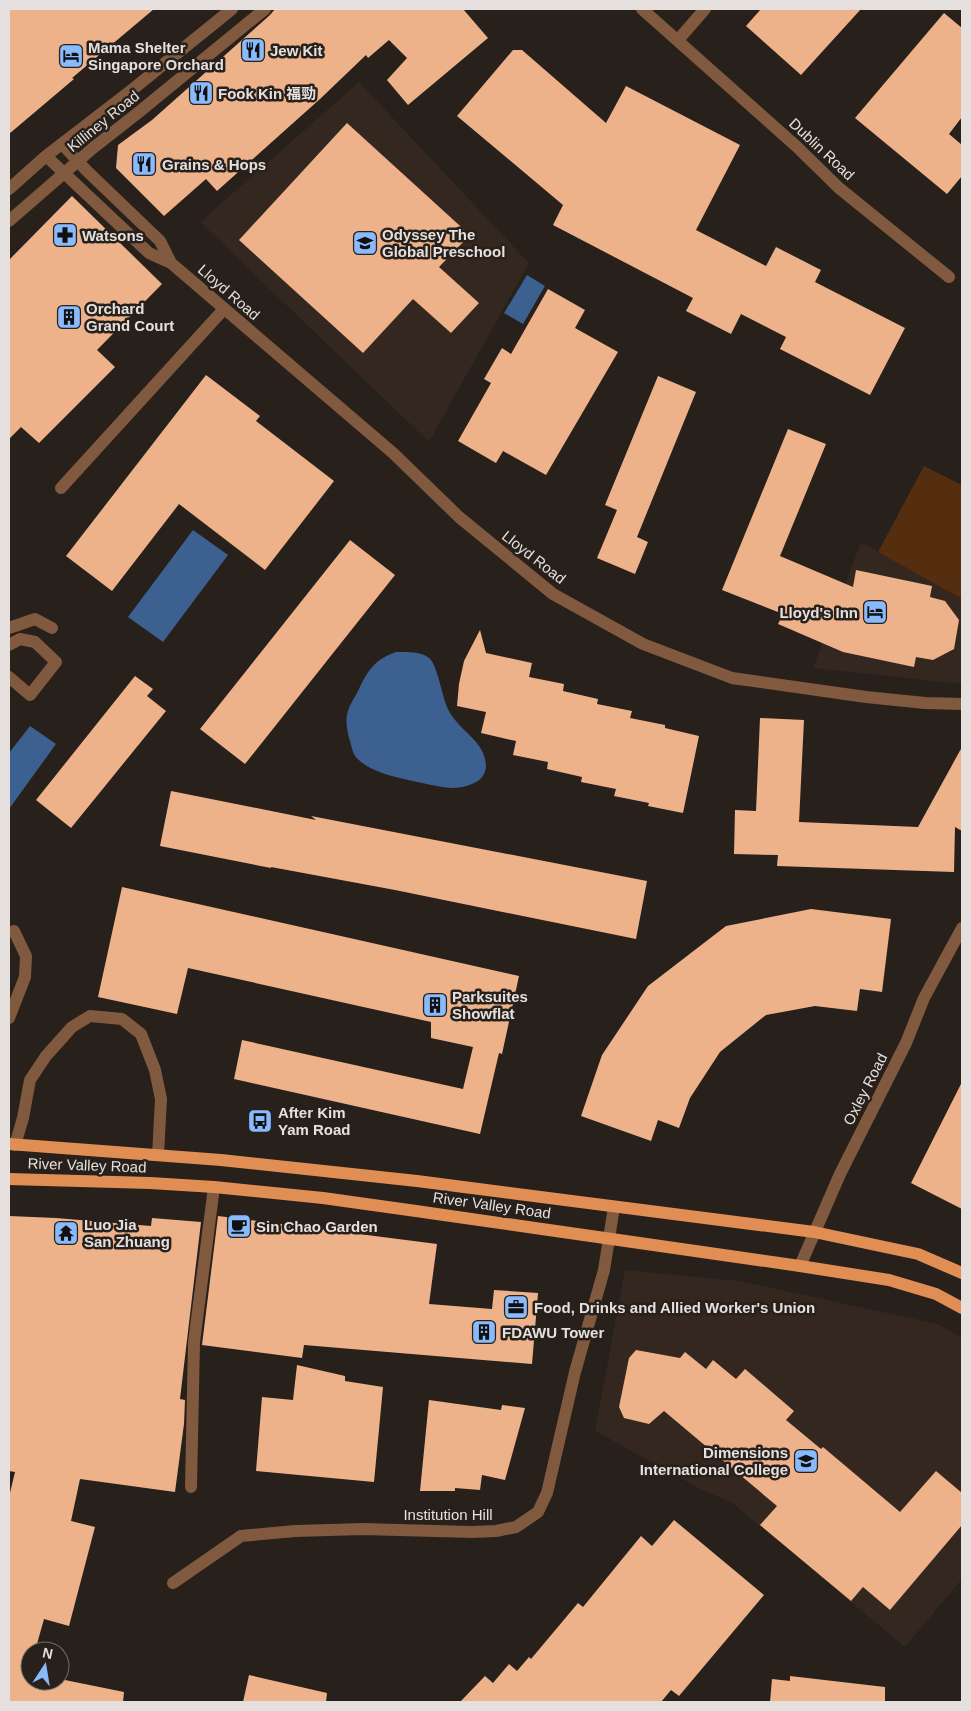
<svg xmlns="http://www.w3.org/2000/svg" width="971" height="1711" font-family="Helvetica,'Noto Sans SC',sans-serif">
	<rect width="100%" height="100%" fill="#27201b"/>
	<!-- built -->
	<path fill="#34271f" d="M359 82 529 263 429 442 200 222Z
		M861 542 962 599V684L813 668Z
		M625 1270 740 1281 938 1324 962 1338V1579L905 1647 731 1502 704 1491 595 1431Z"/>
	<!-- green -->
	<path fill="#552d0f" d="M924 466 962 485V599L878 552Z"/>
	<!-- water -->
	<path fill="#3c608f" d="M527 275 545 286 523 324 504 313Z
		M193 530 228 555 163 642 128 617Z
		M396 652C406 652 421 651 429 658 438 665 442 699 449 711 460 732 486 741 486 767 485 774 482 779 476 782 456 793 439 786 417 782 397 777 369 773 355 756 352 751 351 743 349 738 347 729 345 720 348 711 350 704 355 697 358 691 368 670 374 660 396 652Z
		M30 726 56 744 9 809V753Z"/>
	<!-- building -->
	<path fill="#eeb28b" d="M9 9H154L72 78 74 79 9 134Z
		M275 9H463L488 38 408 105 387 80 407 58 389 40 368 58 366 55 320 99 217 191 206 179 164 216 116 168 118 145 152 120 270 15Z
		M761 9H861L801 75 746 26Z
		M944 13 962 28V117L949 134 962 145V176L947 194 855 118Z
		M513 50H522L606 123 626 86 740 145 696 230 766 266 776 247 821 270 815 282 905 328 870 395 780 349 786 337 741 314 731 334 686 311 693 298 553 225 563 205 457 116Z
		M347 123 470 235 439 267 479 303 451 333 413 299 363 353 239 240Z
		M72 196 162 284 97 350 115 367 39 443 21 427 9 439V260Z
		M548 289 585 310 575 328 618 352 546 475 503 451 496 463 458 441 491 383 484 379 502 348 511 354Z
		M206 375 260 416 256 421 334 481 265 570 179 504 112 591 66 556Z
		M658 376 696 392 637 537 648 542 635 574 597 558 617 510 605 505Z
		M788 429 826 444 780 556 853 587 856 570 932 586 930 597 945 601 959 620 954 649 933 660 916 657 914 667 843 652 778 624 783 614 722 590Z
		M350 540 395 575 245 764 200 729Z
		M480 630 486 653 532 663 529 677 564 684 563 691 598 699 597 704 632 711 630 718 665 725V728L699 736 683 813 648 806 649 803 614 796 616 789 581 782 582 777 547 769 548 762 513 755 516 741 481 733 486 712 457 706 459 684 464 661Z
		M135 676 153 689 147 696 166 711 71 828 36 800Z
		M760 718 804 720 799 822 918 827 962 747V831L955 827 954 872 777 866 778 855 734 854 735 810 756 811Z
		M171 791 316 820 311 816 647 881 636 939 395 890 271 867V868L160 846Z
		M122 887 519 976 502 1054 499 1053 480 1134 234 1079 242 1040 463 1089 473 1047 431 1038V1022L188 968 177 1014 98 997Z
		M811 909 891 919 882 992 860 989 857 1011 815 1006 766 1015 720 1052 690 1098 679 1128 658 1120 651 1141 581 1116 602 1055 648 986 726 926Z
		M962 1082V1209L911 1183Z
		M9 1216 56 1218 151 1226 152 1218 201 1222 180 1399 185 1400 184 1424 175 1492 80 1479 71 1521 95 1527 69 1626 44 1619 35 1651H30V1681H60V1679L124 1692 123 1702H9V1497L15 1472 9 1471Z
		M218 1216 437 1244 429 1304 492 1309 494 1290 538 1293 532 1364 304 1345 302 1358 202 1345Z
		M636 1350 680 1358 685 1352 706 1369 713 1360 736 1379 745 1369 794 1411 786 1420 821 1449 823 1447 900 1512 936 1471 962 1493V1525L890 1610 863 1587 851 1601 760 1525 777 1506 664 1411 649 1424 624 1418 619 1407 629 1358Z
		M297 1365 345 1376V1381L383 1387 374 1482 256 1471 262 1397 293 1400Z
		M429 1400 501 1410 502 1405 525 1408 505 1480 482 1475 480 1490 455 1488V1491H420Z
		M674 1520 764 1595 679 1696 671 1690 661 1702H460L485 1676 493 1683 509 1664 517 1671 529 1657 531 1659 578 1603 583 1607 641 1536 652 1546Z
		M249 1675 327 1693 326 1702H243Z
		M790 1676 885 1687V1702H770L772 1679 790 1681Z"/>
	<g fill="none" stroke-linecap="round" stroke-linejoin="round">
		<!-- minor -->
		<path stroke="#81593e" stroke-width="12" d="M642 9 796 146 839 188 949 277
			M678 40 705 9
			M62 144 86 170 160 241 171 263
			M46 156 149 253 171 263 393 453 459 517 553 594 643 644 732 678 866 697 925 703 962 704
			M9 189 46 156 133 89 232 9
			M9 221 93 148 139 112 265 9
			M61 488 224 309
			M9 628 35 619 52 628
			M9 645 20 639 35 642 56 662 30 695 9 677
			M9 1018 25 977 26 956 14 931
			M15 1145 23 1118 30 1080 46 1056 72 1027 90 1016 122 1019 141 1034 155 1070 161 1099 158 1155
			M800 1266 840 1174 906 1043 924 998 962 928
			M191 1487 194 1342 214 1187
			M173 1583 241 1536 295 1531 363 1529 472 1532 496 1531 516 1527 538 1512 547 1493 575 1372 604 1270 614 1207"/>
		<!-- major -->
		<path stroke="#e18e55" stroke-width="12" d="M9 1144 221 1160 417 1181 814 1232 918 1254 962 1273
			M9 1179 150 1183 214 1187 323 1198 416 1211 800 1266 889 1280 936 1294 962 1308"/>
	</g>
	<!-- icons -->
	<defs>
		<symbol id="restaurant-square" viewBox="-11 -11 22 22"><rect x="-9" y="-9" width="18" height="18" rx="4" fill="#88bafc" stroke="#27201b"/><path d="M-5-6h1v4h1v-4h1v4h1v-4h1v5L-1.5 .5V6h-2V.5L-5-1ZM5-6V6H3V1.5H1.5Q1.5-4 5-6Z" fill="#111"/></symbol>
		<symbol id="hotel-square" viewBox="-11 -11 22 22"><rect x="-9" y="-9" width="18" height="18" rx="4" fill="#88bafc" stroke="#27201b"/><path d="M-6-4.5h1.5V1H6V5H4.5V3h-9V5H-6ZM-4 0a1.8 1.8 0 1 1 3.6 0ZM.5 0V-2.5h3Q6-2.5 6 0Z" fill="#111"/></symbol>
		<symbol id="pharmacy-square" viewBox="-11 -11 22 22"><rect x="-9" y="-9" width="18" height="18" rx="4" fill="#88bafc" stroke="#27201b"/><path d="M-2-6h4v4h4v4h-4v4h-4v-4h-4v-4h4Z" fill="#111"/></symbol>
		<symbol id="school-square" viewBox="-11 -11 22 22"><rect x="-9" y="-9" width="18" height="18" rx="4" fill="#88bafc" stroke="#27201b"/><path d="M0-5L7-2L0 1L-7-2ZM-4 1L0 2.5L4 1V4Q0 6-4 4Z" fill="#111"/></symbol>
		<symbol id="building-square" viewBox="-11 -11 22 22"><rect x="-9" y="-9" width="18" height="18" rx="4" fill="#88bafc" stroke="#27201b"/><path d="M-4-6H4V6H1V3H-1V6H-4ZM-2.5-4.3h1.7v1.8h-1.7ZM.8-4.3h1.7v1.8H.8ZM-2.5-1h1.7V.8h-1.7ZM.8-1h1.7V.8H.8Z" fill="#111"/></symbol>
		<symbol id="bus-square" viewBox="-11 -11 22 22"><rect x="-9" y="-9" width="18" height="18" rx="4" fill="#88bafc" stroke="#27201b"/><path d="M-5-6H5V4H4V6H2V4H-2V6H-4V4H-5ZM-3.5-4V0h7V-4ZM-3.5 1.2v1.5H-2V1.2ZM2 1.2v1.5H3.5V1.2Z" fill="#111"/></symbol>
		<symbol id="cafe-square" viewBox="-11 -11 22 22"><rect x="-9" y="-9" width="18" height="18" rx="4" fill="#88bafc" stroke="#27201b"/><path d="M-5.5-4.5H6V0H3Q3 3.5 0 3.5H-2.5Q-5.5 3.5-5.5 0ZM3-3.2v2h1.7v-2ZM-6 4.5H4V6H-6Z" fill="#111"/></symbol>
		<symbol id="temple-square" viewBox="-11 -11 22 22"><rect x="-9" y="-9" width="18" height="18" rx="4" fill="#88bafc" stroke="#27201b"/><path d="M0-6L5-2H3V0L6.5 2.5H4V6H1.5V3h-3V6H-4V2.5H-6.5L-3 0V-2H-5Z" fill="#111"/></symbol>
		<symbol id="office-square" viewBox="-11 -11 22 22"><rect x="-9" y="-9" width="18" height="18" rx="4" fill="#88bafc" stroke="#27201b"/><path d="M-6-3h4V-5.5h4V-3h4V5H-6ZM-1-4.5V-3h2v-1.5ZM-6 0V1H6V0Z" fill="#111"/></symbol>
		<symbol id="university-square" viewBox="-11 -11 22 22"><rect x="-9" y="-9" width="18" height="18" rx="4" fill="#88bafc" stroke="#27201b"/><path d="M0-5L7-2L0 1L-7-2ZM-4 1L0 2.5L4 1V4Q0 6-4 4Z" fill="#111"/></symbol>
	</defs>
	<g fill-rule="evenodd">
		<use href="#restaurant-square" x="239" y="36" width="28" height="28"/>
		<use href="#hotel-square" x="57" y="42" width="28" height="28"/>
		<use href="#restaurant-square" x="187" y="79" width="28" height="28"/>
		<use href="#restaurant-square" x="130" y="150" width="28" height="28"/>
		<use href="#pharmacy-square" x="51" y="221" width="28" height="28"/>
		<use href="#school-square" x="351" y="229" width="28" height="28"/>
		<use href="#building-square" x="55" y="303" width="28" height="28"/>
		<use href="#hotel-square" x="861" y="598" width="28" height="28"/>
		<use href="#building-square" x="421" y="991" width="28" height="28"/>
		<use href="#bus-square" x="246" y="1107" width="28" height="28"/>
		<use href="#cafe-square" x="225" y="1212" width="28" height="28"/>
		<use href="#temple-square" x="52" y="1219" width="28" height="28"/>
		<use href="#office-square" x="502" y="1293" width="28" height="28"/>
		<use href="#building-square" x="470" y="1318" width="28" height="28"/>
		<use href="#university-square" x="792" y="1447" width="28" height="28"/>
	</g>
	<g text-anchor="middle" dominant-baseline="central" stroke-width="5" stroke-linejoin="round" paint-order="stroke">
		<!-- poi labels -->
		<g font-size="15" font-weight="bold" fill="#e5e0dd" stroke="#27201b" text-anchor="start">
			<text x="88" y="47">Mama Shelter<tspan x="88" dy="17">Singapore Orchard</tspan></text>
			<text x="270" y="50">Jew Kit</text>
			<text x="218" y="93">Fook Kin 福勁</text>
			<text x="162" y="164">Grains &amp; Hops</text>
			<text x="382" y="234">Odyssey The<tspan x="382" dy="17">Global Preschool</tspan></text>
			<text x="82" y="235">Watsons</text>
			<text x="86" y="308">Orchard<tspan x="86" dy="17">Grand Court</tspan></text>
			<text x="858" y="612" text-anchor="end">Lloyd's Inn</text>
			<text x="452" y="996">Parksuites<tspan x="452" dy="17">Showflat</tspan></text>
			<text x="278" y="1112">After Kim<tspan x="278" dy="17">Yam Road</tspan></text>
			<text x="84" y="1224">Luo Jia<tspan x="84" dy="17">San Zhuang</tspan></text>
			<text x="256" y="1226">Sin Chao Garden</text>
			<text x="534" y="1307">Food, Drinks and Allied Worker's Union</text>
			<text x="502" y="1332">FDAWU Tower</text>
			<text x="788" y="1452" text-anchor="end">Dimensions<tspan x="788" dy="17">International College</tspan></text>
		</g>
		<!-- street labels -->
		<g font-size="15" fill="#e5e0dd" stroke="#27201b">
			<text transform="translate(103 121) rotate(-39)">Killiney Road</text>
			<text transform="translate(822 149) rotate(43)">Dublin Road</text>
			<text transform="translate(229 292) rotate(41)">Lloyd Road</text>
			<text transform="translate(534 557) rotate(38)">Lloyd Road</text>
			<text transform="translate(865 1089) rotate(-63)">Oxley Road</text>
			<text transform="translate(87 1165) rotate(2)">River Valley Road</text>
			<text transform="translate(492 1205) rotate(8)">River Valley Road</text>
			<text x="448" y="1514">Institution Hill</text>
		</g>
	</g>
	<!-- border -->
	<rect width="971" height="1711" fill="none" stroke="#e5e0dd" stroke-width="20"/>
	<!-- north arrow -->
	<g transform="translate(45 1666) rotate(12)"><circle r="24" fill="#27201b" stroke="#736d69"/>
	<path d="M0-4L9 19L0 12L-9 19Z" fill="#88bafc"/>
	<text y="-8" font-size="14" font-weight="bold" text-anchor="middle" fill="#e5e0dd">N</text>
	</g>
</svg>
